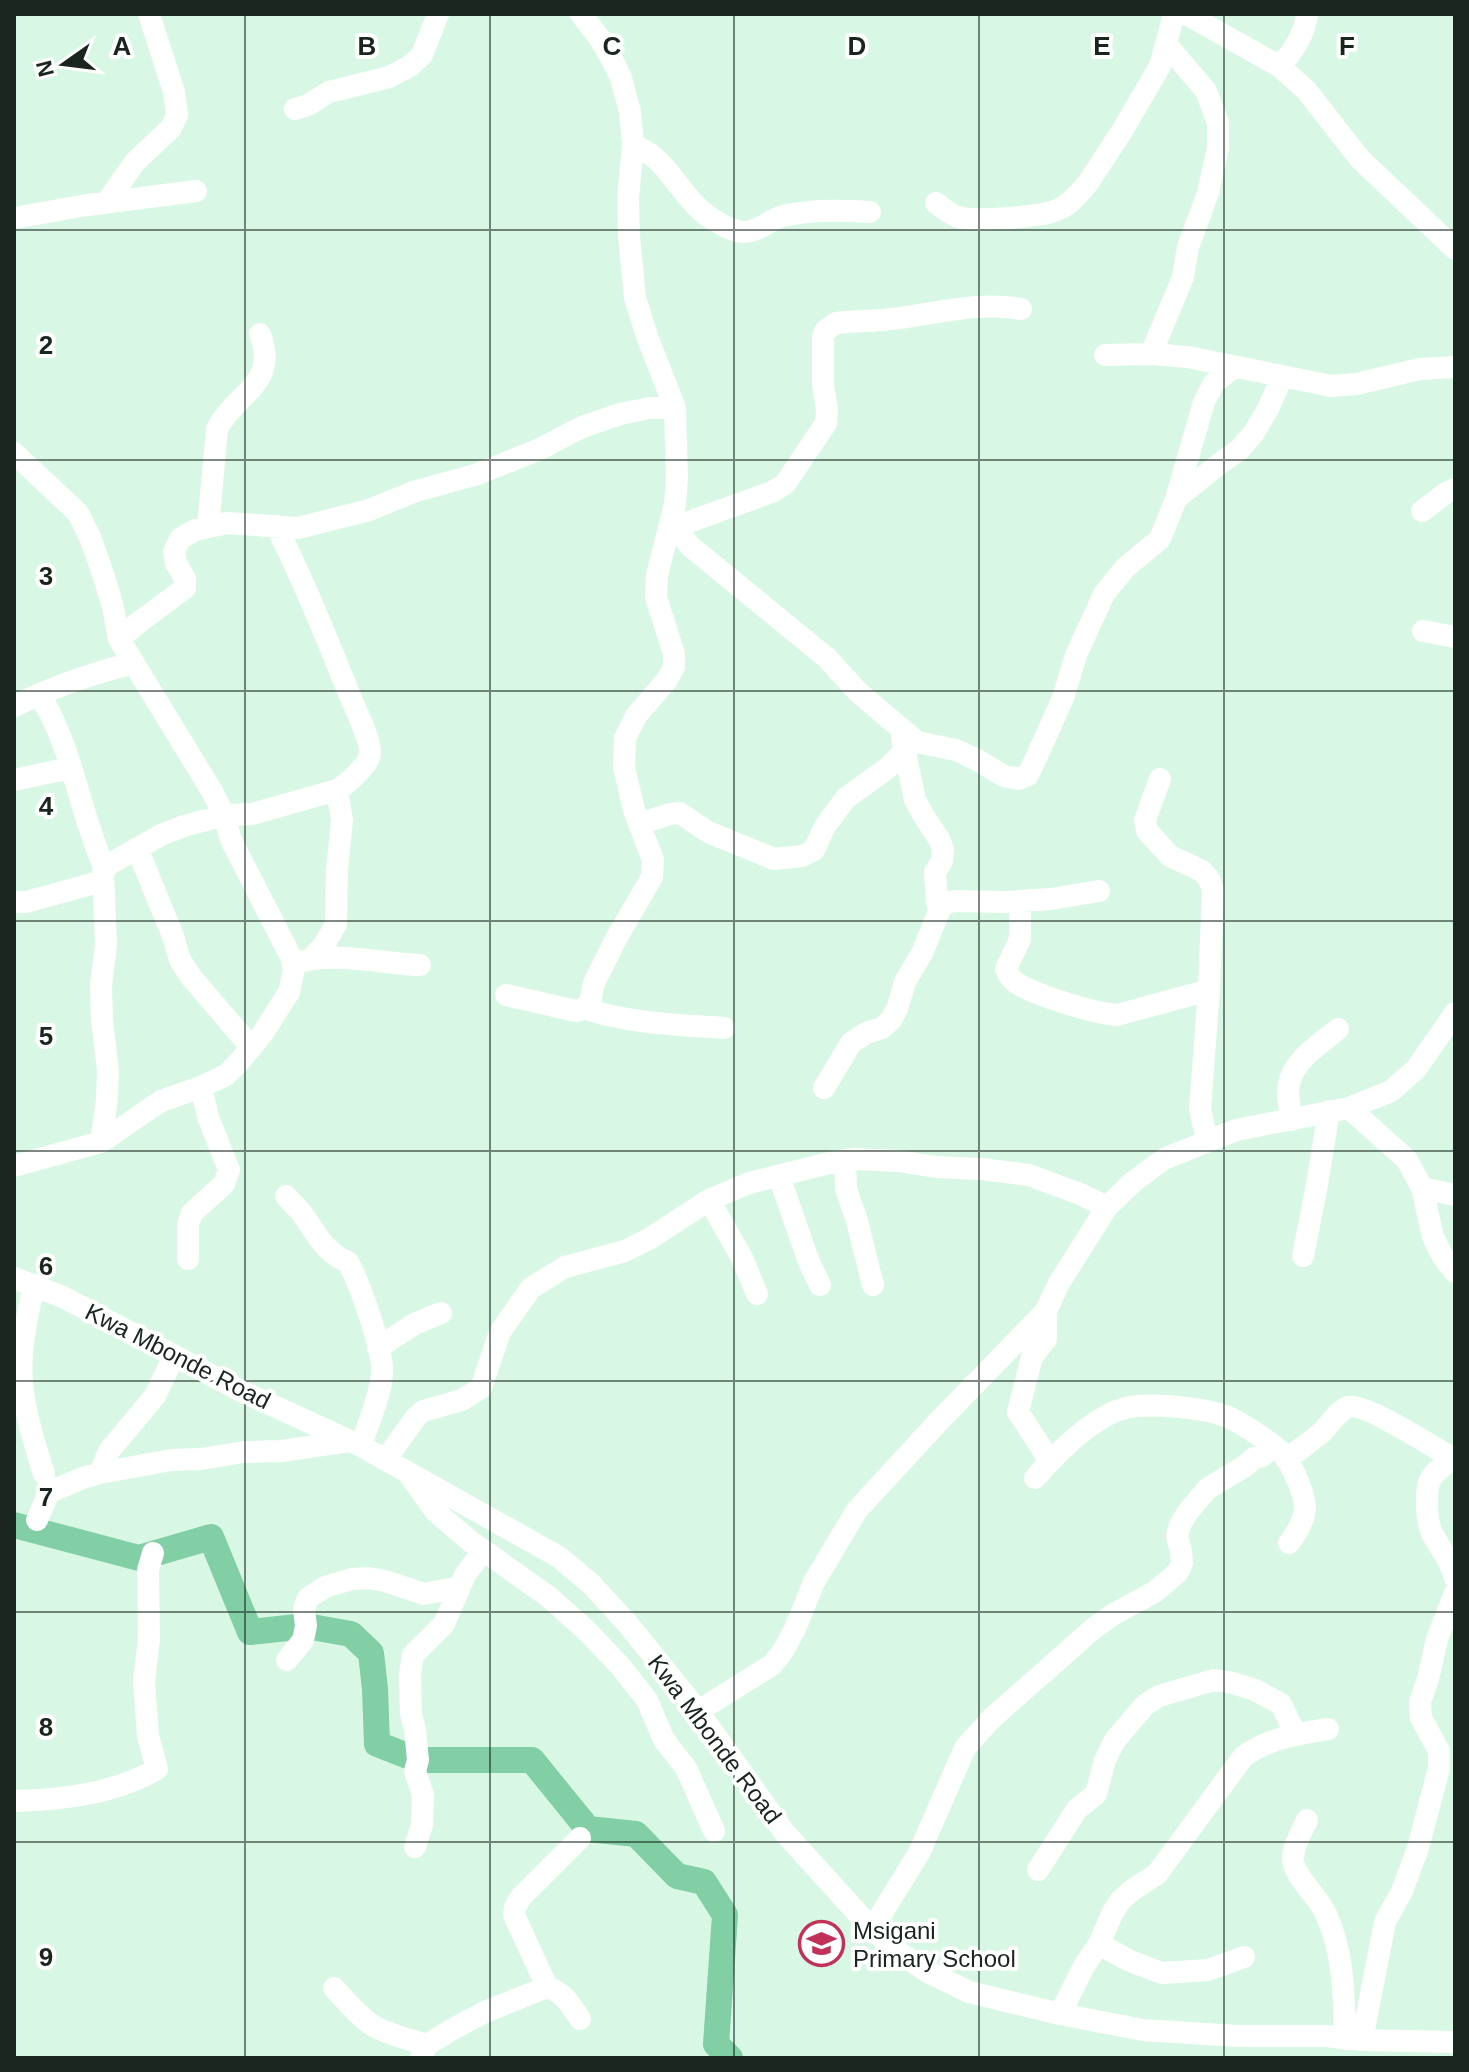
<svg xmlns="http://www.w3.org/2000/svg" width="1469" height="2072" font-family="Arial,sans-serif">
	<rect width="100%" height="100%" fill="#d8f8e5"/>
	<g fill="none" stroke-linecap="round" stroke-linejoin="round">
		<!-- river -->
		<path stroke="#82cea5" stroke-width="26" d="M14 1525 139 1558 211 1537 250 1632 306 1626 351 1634 371 1653 375 1689 377 1744 418 1760H532L588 1829 636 1834 677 1876 704 1882 725 1915 716 2044 730 2058"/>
		<!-- minor -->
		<path stroke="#fff" stroke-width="22" d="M1186 14 1279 66 1306 90 1360 159 1455 249
			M1279 66C1293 53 1305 33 1307 14
			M295 109 308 105 329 92 389 77 410 66 422 55 438 14
			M633 144C640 148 648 152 654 157 675 175 686 201 709 217 718 223 731 231 743 232 757 233 769 220 783 216 810 209 842 210 870 212
			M106 203 135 162 171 128 177 115 174 92 149 14
			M936 203C943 208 949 214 958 217 974 222 1044 217 1059 209 1071 204 1080 192 1088 183L1122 131 1160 66 1174 14
			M14 218 87 205 196 191
			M1151 354 1183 277 1188 247 1208 193 1218 148V123L1206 91 1167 45
			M1105 355 1151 354 1188 357 1331 386 1356 384 1420 369 1455 367
			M14 453 78 513 90 537 104 577 113 607 119 639 213 793 224 815 231 840 291 957 294 969 289 992 263 1033 239 1062 226 1075 201 1087 161 1101 101 1142 14 1166
			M1178 497 1219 464 1239 450 1253 434 1268 409 1282 377
			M1422 511 1446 493 1455 489
			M672 523 690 546 827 658 858 692 917 742 956 750 977 760 1004 776 1019 779 1028 775 1036 758 1063 698 1076 655 1104 594 1125 568 1160 539 1176 499 1204 402 1214 383 1234 367
			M208 527 217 429C236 392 279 385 260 334
			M675 527 772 492 785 484 826 423 827 410 823 385V337L825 331 836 323C855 321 874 321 892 319 934 314 979 301 1021 309
			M1423 631 1455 637
			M119 639 138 623 185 588V579L176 563 174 552 180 539 195 530 227 523 298 528 369 510 416 491 475 475 540 449 582 427 620 414 650 408H675
			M39 694C73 747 79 812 105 869
			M14 706C53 687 92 673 134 663
			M902 738 915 800 925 818 939 839 943 849 942 861 935 872 937 903 940 909
			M1160 779 1145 820 1147 831 1170 856 1202 871 1209 879 1213 890 1209 990 1200 1109 1207 1141
			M14 780 56 771 71 769
			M639 824 670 814 680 813 708 832 774 859 802 856 814 850 825 826 846 798 889 767 905 750
			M137 848 173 936 180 960 191 977 251 1047
			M1020 901V939L1006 969C1008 975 1012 980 1018 984 1038 996 1093 1013 1117 1015L1209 990
			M14 902H26L102 881
			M311 959 324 945 336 924 337 870 342 820 337 790
			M303 961C338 952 384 964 420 965
			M506 995 576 1011 584 1008 590 1002 594 983 617 937 652 877 653 860 634 810 624 767 625 738 636 716 667 680 674 667V654L656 597 657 575 675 504 677 478 675 408 648 339 635 298 629 236 628 199 633 144 630 112 621 78 614 63 600 39 581 14
			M584 1008C625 1023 680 1025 724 1028
			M824 1088 851 1043 866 1033 882 1028 891 1020 897 1009 905 982 922 953 940 909 945 904 953 901 1006 902 1051 899 1099 891
			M1349 1108 1407 1160 1422 1188 1433 1237 1443 1257 1455 1272
			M1292 1120C1291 1111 1288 1102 1288 1094 1288 1062 1317 1047 1338 1029
			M101 1142 107 1099 108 1071 102 1020 101 984 106 945 103 872 108 865 161 835 184 826 224 815 252 814 337 790C346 785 369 765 370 754 371 739 356 711 350 696 327 639 304 581 276 526
			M845 1160 846 1189 857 1221 873 1285
			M779 1176 809 1262 820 1285
			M1422 1188 1455 1195
			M286 1196C292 1203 299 1209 304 1216 317 1235 325 1253 348 1262 360 1284 384 1351 382 1374 380 1398 368 1423 361 1446
			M709 1200 742 1258 757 1294
			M1303 1256 1316 1190 1329 1111
			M188 1259V1224L192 1213 224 1184 229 1170 208 1117 201 1087
			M14 1278 63 1297 241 1391 361 1446 559 1557 591 1584 627 1623 698 1711 784 1832 872 1929 896 1950 926 1971 969 1992 1060 2014 1143 2030 1237 2036H1326L1362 2040 1455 2042
			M34 1285C27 1317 19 1350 22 1383 25 1414 35 1445 44 1474
			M1046 1311V1339L1032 1357 1018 1412 1050 1461
			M378 1348 414 1324 441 1313
			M1455 1458C1430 1474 1426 1478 1427 1509 1428 1518 1428 1525 1432 1533 1440 1549 1451 1561 1455 1578
			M386 1459 416 1417 423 1411 462 1400 481 1388 500 1332 531 1288 565 1267 625 1251 649 1239 709 1200 749 1183 833 1162 854 1159 898 1161 936 1167 982 1169 1029 1175 1080 1194 1107 1207
			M1286 1459C1298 1451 1310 1442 1321 1433 1330 1425 1336 1412 1348 1407 1364 1402 1436 1449 1454 1459
			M100 1473 109 1451 155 1396 174 1356
			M411 1477 436 1512 470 1541 549 1597 588 1632 621 1667 647 1700 664 1740 686 1768 714 1831
			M1035 1478C1057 1453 1092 1417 1125 1408 1148 1402 1206 1408 1228 1417 1240 1422 1275 1445 1283 1454 1292 1465 1306 1496 1305 1510 1303 1522 1296 1534 1289 1543
			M37 1520 49 1492 83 1478 100 1473 171 1460 201 1459 244 1452 282 1451 349 1441
			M287 1660 303 1640 306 1626 304 1609 308 1598 325 1587 352 1579 369 1578 385 1581 424 1594 460 1587
			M698 1711 772 1665 783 1651 795 1629 814 1582 857 1510 940 1420 1046 1311 1059 1283 1107 1207 1133 1182 1164 1159 1236 1130 1349 1108 1391 1091 1416 1069 1455 1013
			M14 1801C60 1800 117 1793 157 1769L148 1736 144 1681 149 1639 148 1570 153 1553
			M1307 1820C1302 1832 1292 1847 1293 1860 1294 1876 1318 1897 1325 1912 1344 1952 1344 1995 1345 2039
			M415 1847 422 1825 423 1795 415 1771 418 1760 415 1729 411 1714 410 1674 413 1655 444 1624 465 1575 483 1551
			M1038 1870 1077 1809 1096 1794 1105 1760 1115 1740 1145 1705 1159 1696 1214 1680 1233 1683 1255 1690 1281 1704 1296 1735
			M872 1929 919 1853 965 1748 991 1719 1094 1628 1114 1614 1156 1591 1178 1572 1182 1563 1181 1551 1177 1536 1180 1525 1187 1513 1207 1489 1245 1466 1254 1458 1262 1456 1273 1446
			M1099 1944 1130 1961 1162 1973 1208 1970 1244 1957
			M547 1987 514 1915 515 1907 521 1897 580 1838
			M334 1988C346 2001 357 2015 372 2025 388 2035 409 2039 427 2045
			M1060 2014 1084 1966 1099 1944 1113 1912 1120 1901 1131 1891 1157 1874 1243 1757C1268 1738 1298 1734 1328 1729
			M1362 2040 1385 1922 1402 1891 1418 1848 1439 1768V1751L1421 1718 1420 1702 1428 1679 1437 1639 1455 1593
			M421 2058 427 2045 451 2030 485 2012 547 1987C563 1992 571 2005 580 2019"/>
	</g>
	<!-- grid -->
	<path fill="none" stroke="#1a251f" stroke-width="2" stroke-opacity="0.55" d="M245 14V2058M490 14V2058M734 14V2058M979 14V2058M1224 14V2058M14 230H1455M14 460H1455M14 691H1455M14 921H1455M14 1151H1455M14 1381H1455M14 1612H1455M14 1842H1455"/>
	<!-- icons -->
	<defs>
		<symbol id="school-ring" viewBox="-11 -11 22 22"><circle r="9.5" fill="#fff" stroke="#c13259" stroke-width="1.5"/><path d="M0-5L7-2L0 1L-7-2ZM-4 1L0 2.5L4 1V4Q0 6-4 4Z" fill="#c13259"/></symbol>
	</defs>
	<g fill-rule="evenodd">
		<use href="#school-ring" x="796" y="1918" width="51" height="51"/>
	</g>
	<g text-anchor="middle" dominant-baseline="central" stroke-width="8" stroke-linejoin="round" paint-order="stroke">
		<!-- street labels -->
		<g font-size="24" fill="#1a251f" stroke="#fff">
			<text transform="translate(178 1356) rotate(27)">Kwa Mbonde Road</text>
			<text transform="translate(715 1739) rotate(53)">Kwa Mbonde Road</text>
		</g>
		<!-- poi labels -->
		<g font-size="24" fill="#1a251f" stroke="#fff" text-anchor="start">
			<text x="853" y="1930">Msigani<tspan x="853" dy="28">Primary School</tspan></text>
		</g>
	</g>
	<g font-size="26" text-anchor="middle" font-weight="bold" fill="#1a251f" stroke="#fff" stroke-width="8" stroke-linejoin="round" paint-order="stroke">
		<text x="122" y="55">A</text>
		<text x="367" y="55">B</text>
		<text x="612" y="55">C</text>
		<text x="857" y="55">D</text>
		<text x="1102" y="55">E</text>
		<text x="1347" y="55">F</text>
		<text x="46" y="354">2</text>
		<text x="46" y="585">3</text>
		<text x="46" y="815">4</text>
		<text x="46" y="1045">5</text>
		<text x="46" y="1275">6</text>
		<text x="46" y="1506">7</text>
		<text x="46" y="1736">8</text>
		<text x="46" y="1966">9</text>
	</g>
	<!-- border -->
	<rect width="1469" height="2072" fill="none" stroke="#1a251f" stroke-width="32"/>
	<!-- north arrow -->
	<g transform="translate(64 64) rotate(256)" stroke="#ffffff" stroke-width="6" paint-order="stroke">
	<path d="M0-6L14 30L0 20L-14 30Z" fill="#1a251f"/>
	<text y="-12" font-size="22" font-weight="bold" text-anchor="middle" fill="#1a251f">N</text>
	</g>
</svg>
